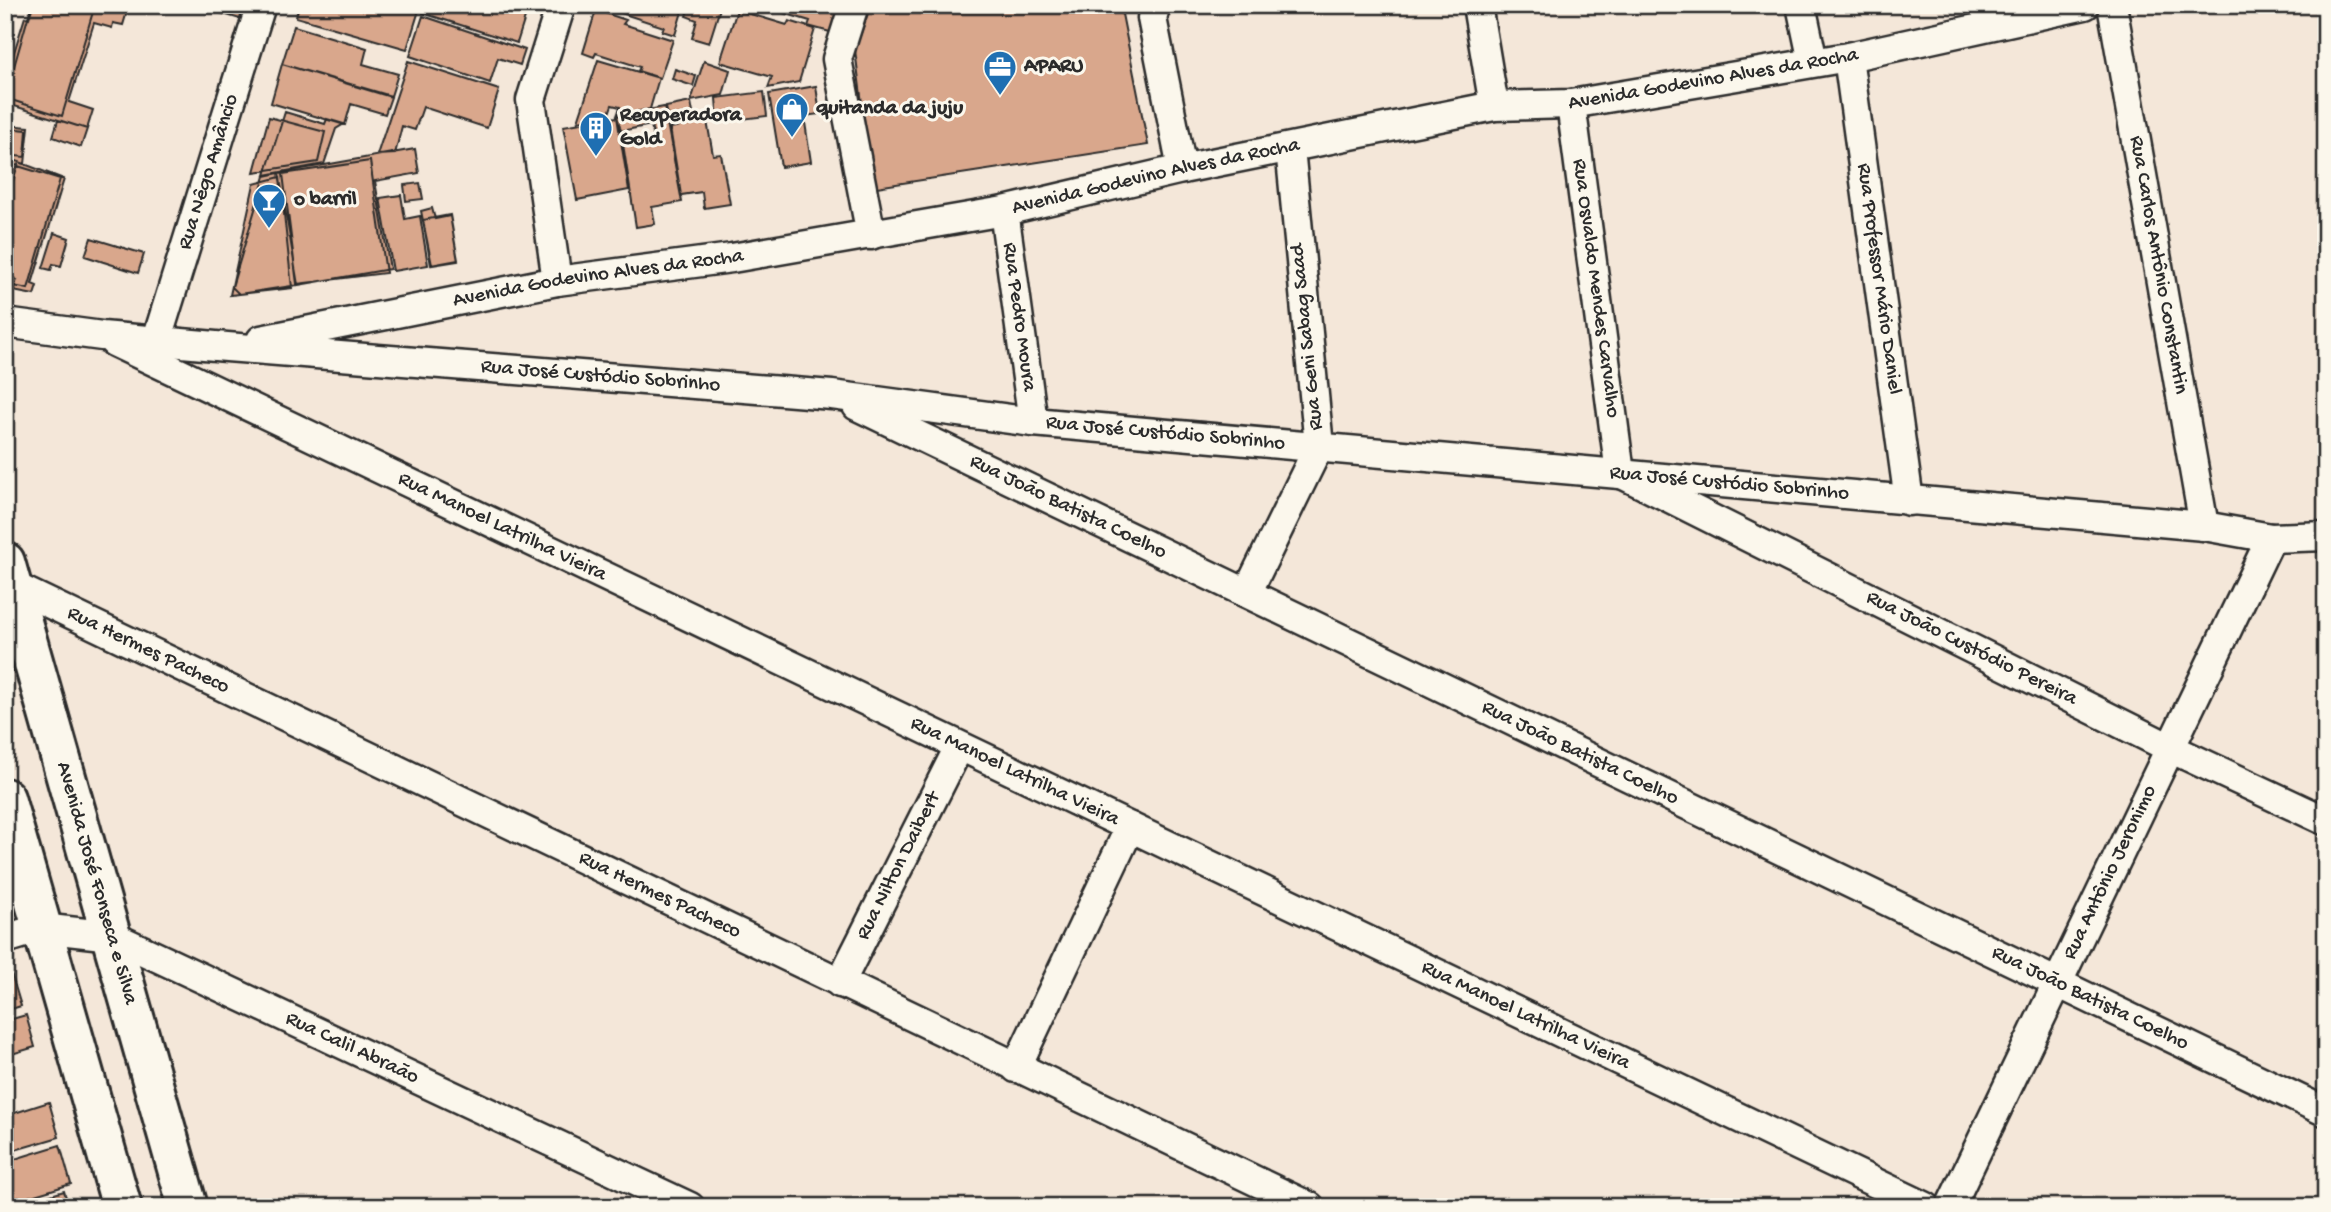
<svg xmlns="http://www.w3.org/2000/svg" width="2331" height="1212" font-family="'Gochi Hand',sans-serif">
	<rect width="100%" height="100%" fill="#f4e7d9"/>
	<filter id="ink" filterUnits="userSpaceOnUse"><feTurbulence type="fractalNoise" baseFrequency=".0143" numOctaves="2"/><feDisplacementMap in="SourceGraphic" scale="14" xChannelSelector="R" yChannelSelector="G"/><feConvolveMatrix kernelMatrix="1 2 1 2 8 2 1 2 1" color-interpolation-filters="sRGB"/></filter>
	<g filter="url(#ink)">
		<!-- building -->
		<path fill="#d9a78c" stroke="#2b2b2b" stroke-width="2" d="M25 5H95L62 116 5 98 31 7Z
			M33 5H129L123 25 113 23 112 28 94 23 69 102 93 110 87 129 5 103V63L10 65 25 17 29 18Z
			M193 5H244L240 19Z
			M299 5H415L420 7 407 49 296 17Z
			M426 5H529L517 43 423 13Z
			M616 5H684L675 35 662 31 664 27 615 11Z
			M690 5H721L709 43 692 38 697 20 686 16Z
			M741 5H832L838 8 830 32 808 26 810 21 766 8 764 13Z
			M871 5H1125L1122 14 1148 145 877 187 872 180 855 50Z
			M596 10 626 20 623 24 673 40 660 78 638 71 640 67 596 53 594 57 583 53Z
			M737 10 787 25 789 21 815 29 799 82 768 88 772 77 720 62Z
			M423 16 525 50 520 65 498 58 490 83 410 56Z
			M294 26 367 48 363 64 398 74 391 96 282 64Z
			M598 60 659 78 650 109 617 116 620 107 612 105 608 116 578 121Z
			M408 61 499 90 487 128 423 107 415 130 402 126 395 154 377 155Z
			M704 61 730 70 723 95 691 101Z
			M282 64 391 97 385 114 351 104 345 125 271 103Z
			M675 69 696 76 693 86 672 79Z
			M816 86 820 114 804 116 811 162 781 167 769 94Z
			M764 92 767 116 718 122 716 98Z
			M691 102 693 113 668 118 666 107Z
			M664 107 682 202 652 207 655 224 636 227 623 144 654 139 651 125 621 131 617 116Z
			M285 112 325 124 327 119 344 124 336 129 324 164 265 175Z
			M269 117 325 132 318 162 254 172Z
			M617 117 629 190 577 200 563 126Z
			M58 120 87 129 81 147 53 137Z
			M707 121 713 155 721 154 730 204 704 208 702 192 681 195 670 128Z
			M5 125 29 127 25 164 5 157Z
			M5 128 27 130 25 157 5 155Z
			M415 149 419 173 375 181 390 269 298 285 279 173Z
			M5 157 19 162 14 176 5 175Z
			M370 161 386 273 297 284 283 174Z
			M5 162 60 179 28 289 9 285 12 271 5 269V202L11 183 5 181Z
			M19 162 64 179 32 284 37 286 34 295 13 291 17 280 9 278 12 268 5 266V206Z
			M279 173 298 285 239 294 232 287 265 176Z
			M280 177 292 288 230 295 254 184Z
			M420 183 423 199 406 201 404 185Z
			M401 195 405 219 420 216 428 265 393 271 380 198Z
			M432 208 435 219 450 216 458 261 432 265 421 211Z
			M450 215 458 260 431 265 423 220Z
			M54 233 69 238 61 266 53 264 51 270 43 268Z
			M54 233 69 238 61 266 53 264 51 270 43 268Z
			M91 238 144 254 138 273 85 256Z
			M91 238 144 254 138 273 85 256Z
			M9 966 21 1006 5 1011V967Z
			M26 1015 35 1047 5 1056V1021Z
			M49 1102 59 1137 5 1153V1116Z
			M60 1145 71 1184 5 1204V1162Z
			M64 1191 69 1207H11Z"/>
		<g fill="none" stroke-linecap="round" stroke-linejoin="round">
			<defs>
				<g id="street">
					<path d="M854 5 837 59 871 235"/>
					<path d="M1156 5 1152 18 1182 169"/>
					<path d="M1477 5 1494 106"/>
					<path d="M1801 5 1813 62"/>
					<path id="s1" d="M2112 5 2204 526"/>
					<path id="s2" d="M1848 57 1909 501"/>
					<path id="s3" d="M1571 104 1620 473 2170 748 2326 821"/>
					<path id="s4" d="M1004 211 1033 422"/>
					<path d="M557 281 531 100 561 5"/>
					<path id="s5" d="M5 323 102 336 227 347 832 395 1033 422 2204 526 2271 538 2326 536"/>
					<path id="s6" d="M157 339 261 5"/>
					<path id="s7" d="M261 340 557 281 732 258 1004 211 1182 169 1494 106 1571 104 1848 57 2085 5"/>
					<path id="s8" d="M114 342 1926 1207"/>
					<path id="s9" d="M857 406 2326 1112"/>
					<path id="s10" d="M11 585 1310 1207"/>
					<path d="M1247 593 1319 446 1290 148"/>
					<path id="s11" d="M5 939 41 928 112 936 690 1207"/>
					<path id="s12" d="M840 983 959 747"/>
					<path d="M1016 1068 1130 827"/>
					<path id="s13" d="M1950 1207 2271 538"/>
				</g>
				<g id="secondary">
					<path id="s14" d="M5 562 188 1207"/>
					<path d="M5 798 122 1207"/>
				</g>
			</defs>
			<!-- street casing -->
			<use href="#street" stroke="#2b2b2b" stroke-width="33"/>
			<!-- secondary casing -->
			<use href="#secondary" stroke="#2b2b2b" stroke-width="44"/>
			<!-- street -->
			<use href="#street" stroke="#fbf7ec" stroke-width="28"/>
			<!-- secondary -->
			<use href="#secondary" stroke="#fbf7ec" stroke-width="38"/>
		</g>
	</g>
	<!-- icons -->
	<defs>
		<symbol id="office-pin" viewBox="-11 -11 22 30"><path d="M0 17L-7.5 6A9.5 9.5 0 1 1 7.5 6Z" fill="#1f6fb2" stroke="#fbf7ec"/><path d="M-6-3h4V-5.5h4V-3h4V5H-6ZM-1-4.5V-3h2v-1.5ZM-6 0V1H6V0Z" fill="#fff"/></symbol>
		<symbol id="shop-pin" viewBox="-11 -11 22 30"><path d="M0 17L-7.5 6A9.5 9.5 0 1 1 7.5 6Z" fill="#1f6fb2" stroke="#fbf7ec"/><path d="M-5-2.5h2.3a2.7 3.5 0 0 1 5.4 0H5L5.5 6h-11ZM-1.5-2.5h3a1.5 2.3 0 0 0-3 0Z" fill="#fff"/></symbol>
		<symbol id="building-pin" viewBox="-11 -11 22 30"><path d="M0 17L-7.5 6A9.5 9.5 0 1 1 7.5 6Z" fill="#1f6fb2" stroke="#fbf7ec"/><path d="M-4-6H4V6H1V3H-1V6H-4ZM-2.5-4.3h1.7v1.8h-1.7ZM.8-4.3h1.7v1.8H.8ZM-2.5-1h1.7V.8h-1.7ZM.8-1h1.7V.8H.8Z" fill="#fff"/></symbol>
		<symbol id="bar-pin" viewBox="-11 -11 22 30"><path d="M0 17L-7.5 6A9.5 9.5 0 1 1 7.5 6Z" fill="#1f6fb2" stroke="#fbf7ec"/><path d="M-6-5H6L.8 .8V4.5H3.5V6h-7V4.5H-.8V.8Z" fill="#fff"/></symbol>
	</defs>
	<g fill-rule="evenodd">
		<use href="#office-pin" x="981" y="48" width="38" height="52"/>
		<use href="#shop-pin" x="773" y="90" width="38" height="52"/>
		<use href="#building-pin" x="577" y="109" width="38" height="52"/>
		<use href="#bar-pin" x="250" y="181" width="38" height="52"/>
	</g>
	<g text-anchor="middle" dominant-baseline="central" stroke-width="6" stroke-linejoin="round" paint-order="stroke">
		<!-- poi labels -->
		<g font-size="21" font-weight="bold" fill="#2b2b2b" stroke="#fbf7ec" text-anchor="start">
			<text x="1024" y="67">APARU</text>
			<text x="816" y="109">quitanda da juju</text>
			<text x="620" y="116">Recuperadora<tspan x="620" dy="24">Gold</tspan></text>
			<text x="294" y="200">o barril</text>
		</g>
		<!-- street labels -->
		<g font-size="21" fill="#2b2b2b" stroke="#fbf7ec">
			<text stroke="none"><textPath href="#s7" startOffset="1477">Avenida Godevino Alves da Rocha</textPath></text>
			<text stroke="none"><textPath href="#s6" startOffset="175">Rua Nêgo Amâncio</textPath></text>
			<text stroke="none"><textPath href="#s7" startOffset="910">Avenida Godevino Alves da Rocha</textPath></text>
			<text stroke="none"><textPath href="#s1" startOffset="264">Rua Carlos Antônio Constantin</textPath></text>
			<text stroke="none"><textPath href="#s7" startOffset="343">Avenida Godevino Alves da Rocha</textPath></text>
			<text stroke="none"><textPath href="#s2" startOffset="224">Rua Professor Mário Daniel</textPath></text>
			<text stroke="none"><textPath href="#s3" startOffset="186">Rua Osvaldo Mendes Carvalho</textPath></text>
			<text stroke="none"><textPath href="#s4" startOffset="107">Rua Pedro Moura</textPath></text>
			<text transform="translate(1308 337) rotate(-96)">Rua Geni Sabag Saad</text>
			<text stroke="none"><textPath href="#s5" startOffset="598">Rua José Custódio Sobrinho</textPath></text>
			<text stroke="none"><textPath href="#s5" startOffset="1166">Rua José Custódio Sobrinho</textPath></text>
			<text stroke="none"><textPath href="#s5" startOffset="1732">Rua José Custódio Sobrinho</textPath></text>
			<text stroke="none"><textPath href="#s9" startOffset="234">Rua João Batista Coelho</textPath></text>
			<text stroke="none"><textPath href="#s8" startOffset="430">Rua Manoel Latrilha Vieira</textPath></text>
			<text stroke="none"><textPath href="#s3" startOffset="765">Rua João Custódio Pereira</textPath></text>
			<text stroke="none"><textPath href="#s10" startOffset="152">Rua Hermes Pacheco</textPath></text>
			<text stroke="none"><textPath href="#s9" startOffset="802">Rua João Batista Coelho</textPath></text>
			<text stroke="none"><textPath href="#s8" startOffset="998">Rua Manoel Latrilha Vieira</textPath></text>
			<text stroke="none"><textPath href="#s12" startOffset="131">Rua Nilton Daibert</textPath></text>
			<text stroke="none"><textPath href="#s13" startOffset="371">Rua Antônio Jeronimo</textPath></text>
			<text stroke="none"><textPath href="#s14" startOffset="334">Avenida José Fonseca e Silva</textPath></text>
			<text stroke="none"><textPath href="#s10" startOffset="719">Rua Hermes Pacheco</textPath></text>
			<text stroke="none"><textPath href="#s9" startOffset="1368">Rua João Batista Coelho</textPath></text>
			<text stroke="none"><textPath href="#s8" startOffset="1564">Rua Manoel Latrilha Vieira</textPath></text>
			<text stroke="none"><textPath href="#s11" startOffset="374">Rua Calil Abraão</textPath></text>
		</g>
	</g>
	<!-- margin -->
	<rect width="2331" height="1212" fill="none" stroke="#fbf7ec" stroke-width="28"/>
	<rect x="14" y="14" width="2303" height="1184" fill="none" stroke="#2b2b2b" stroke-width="2.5" filter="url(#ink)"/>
</svg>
